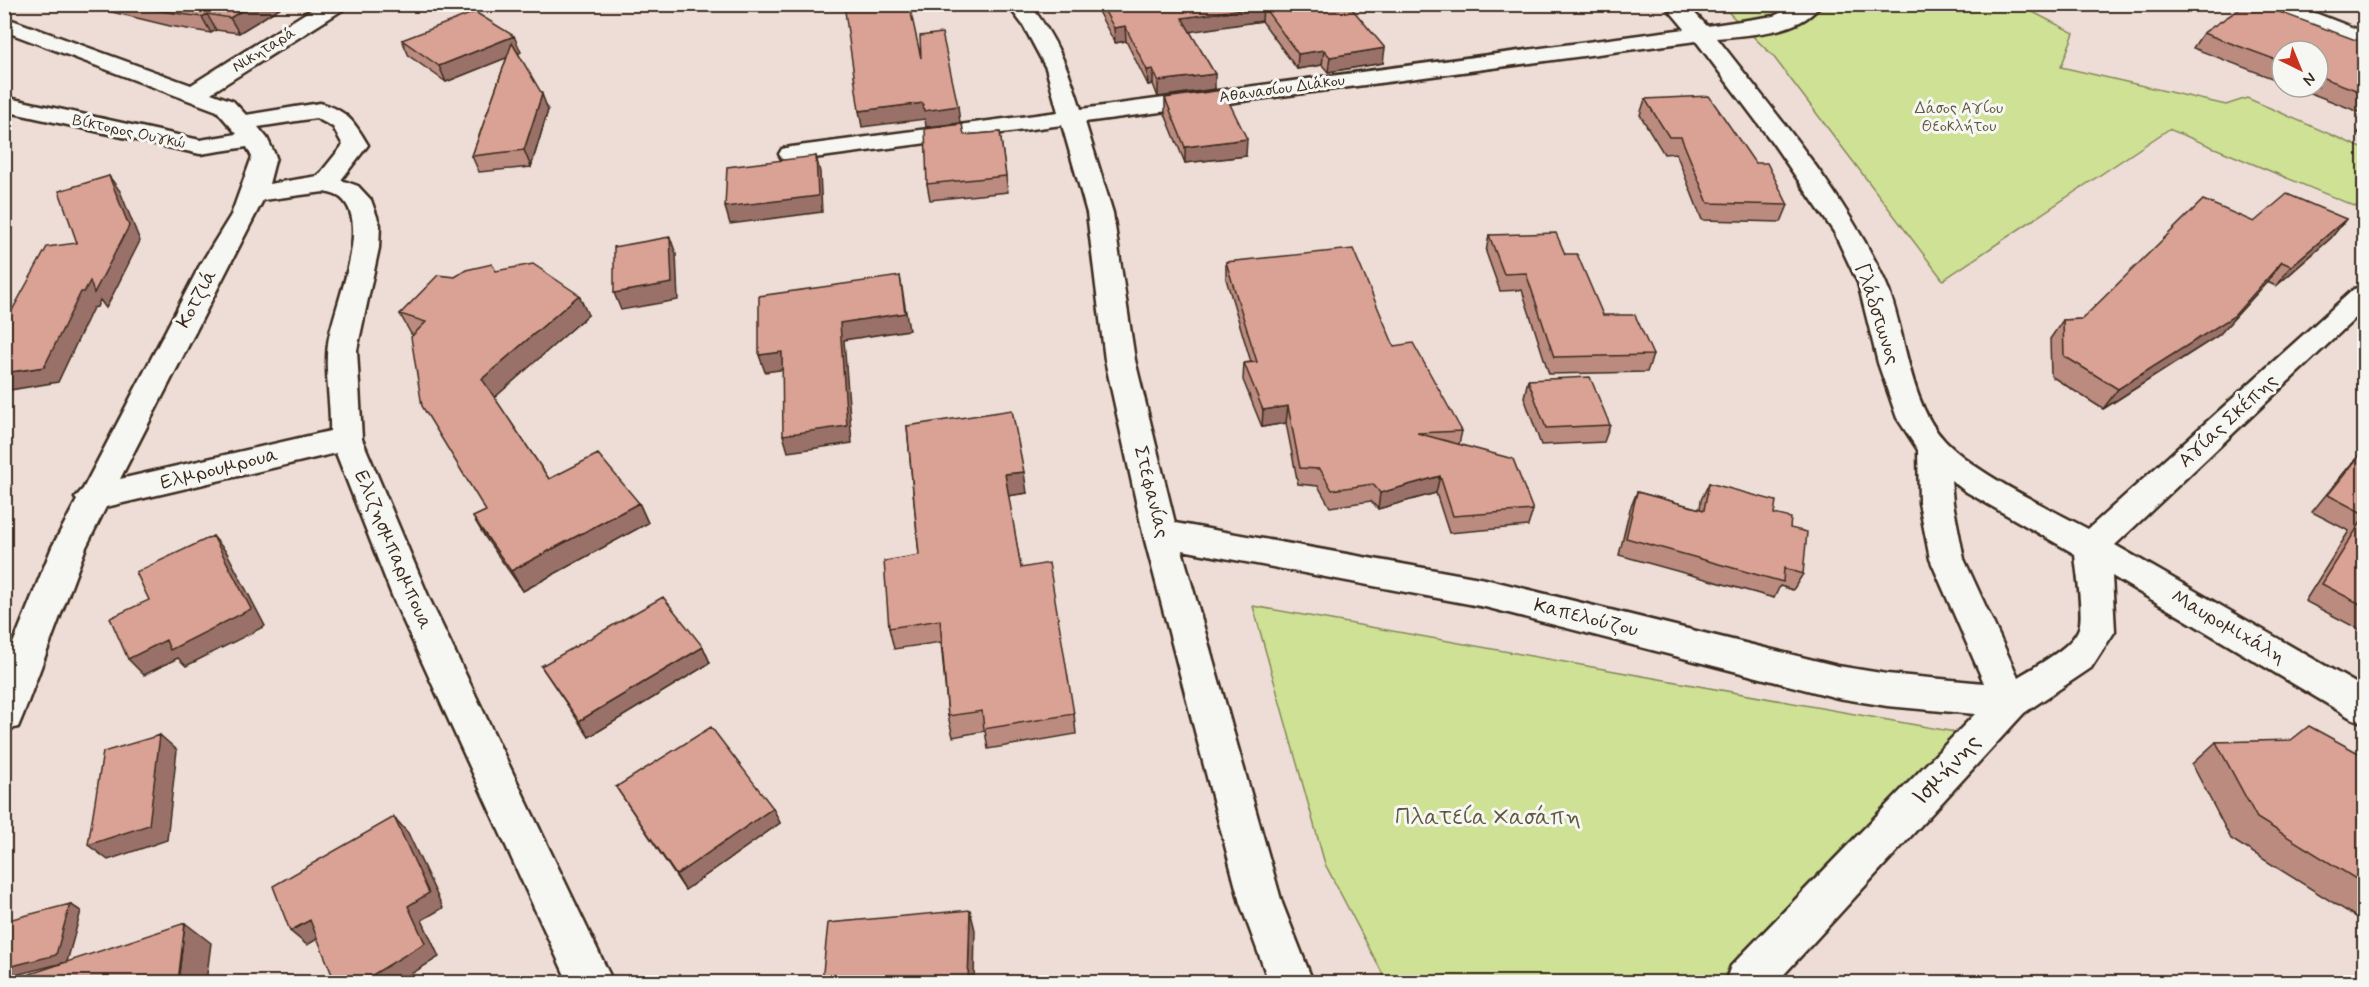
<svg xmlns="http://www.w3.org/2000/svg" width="2369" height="987" font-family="Mynerve,sans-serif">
	<rect width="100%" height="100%" fill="#eeddd6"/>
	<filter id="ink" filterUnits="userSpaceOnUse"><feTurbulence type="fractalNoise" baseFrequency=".0167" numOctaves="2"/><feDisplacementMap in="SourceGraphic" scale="12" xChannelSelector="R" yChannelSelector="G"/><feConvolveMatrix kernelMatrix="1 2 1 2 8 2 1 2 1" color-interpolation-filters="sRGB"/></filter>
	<g filter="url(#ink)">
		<!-- green -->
		<path fill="#cee195" stroke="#84865a" stroke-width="1.5" d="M1721 5H2019L2074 33 2061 67 2226 105 2247 98 2364 149V210L2169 129 1943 280 1773 56Z
			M1253 606 1966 734 1800 898 1732 982H1387L1325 864Z"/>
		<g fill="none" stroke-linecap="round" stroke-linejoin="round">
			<defs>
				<path id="minor" d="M320 4H346L344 9 211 93 233 101 246 115 320 103C347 110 355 123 368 145L341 180 358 186 371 200 380 225 379 248 357 350 362 439 429 598 613 982H568L393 598 336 453 106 507 86 547 23 715 18 727 4 731V666L52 547 77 500 75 498 83 489 199 267 231 215 252 157 247 147 200 154 4 111V97L200 140 237 134 217 111 4 31V17L191 85ZM316 118 333 127 343 145 318 176 269 184 276 157 267 138 258 127ZM324 192C330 193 337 195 341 198 373 225 332 309 328 344 324 373 331 402 330 431L120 479 263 200Z
					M1007 4H1029C1055 35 1069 70 1081 109L1685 29 1664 4H1686L1707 26 1774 16 1798 4H1821C1801 34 1749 34 1717 38 1775 113 1845 194 1885 281 1906 328 1907 401 1945 441 1979 476 2045 506 2088 529L2354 289 2364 286V310L2115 545 2364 688V723L2351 718 2112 576 2115 631 2091 668 2024 713 1777 982H1725L1731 966 1975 714 1887 706 1838 698 1485 607 1182 550 1282 903 1313 982H1269L1240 903 1143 533 1105 360 1087 213 1062 125 791 161 782 159 779 154 782 149 791 147 1058 112 1046 68 1023 25ZM1696 41 1772 142 1834 232 1858 283 1878 363 1897 418 1918 450 1919 503 1930 559 1984 683 1887 674 1838 666 1485 579 1175 523 1135 360 1113 213 1085 122ZM1951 480 1965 491 2075 554C2076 570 2084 614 2079 628 2072 648 2035 666 2018 677L1964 559 1953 503Z
					M2261 4H2292L2364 32V46L2263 9Z"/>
			</defs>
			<!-- minor casing -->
			<use href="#minor" stroke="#3b2a1e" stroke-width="5"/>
			<!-- minor -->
			<use href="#minor" fill="#f6f6f2" fill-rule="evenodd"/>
		</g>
		<!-- wall -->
		<path fill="#bb8b80" stroke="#3b2a1e" stroke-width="1.5" d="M79 4H286L239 33 216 30 211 33 170 26Z
			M1094 4H1350V7L1383 63 1328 72 1322 65 1297 69 1262 21 1190 31 1215 89 1158 97 1153 84 1148 85 1126 41 1115 43Z
			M2203 33 2364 43V114L2295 87H2318V51H2282V82L2193 48Z
			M402 40 521 52 518 53 548 110 531 167 479 172 472 156 507 57 446 82 409 56Z
			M1165 98 1246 156 1185 163 1165 114Z
			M1645 99 1755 163 1788 205 1781 222 1702 220 1676 153 1664 154 1640 115Z
			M2364 125V136L2358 133Z
			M1000 132 1008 192 930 200 927 184 964 135Z
			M2346 219 2331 238 2276 286 2267 282 2219 335 2103 409 2051 376 2050 339 2063 320 2082 319 2254 222Z
			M1489 235 1565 254 1603 315 1653 355 1647 372 1549 374 1522 290 1500 291 1486 252Z
			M1226 262 1394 346 1462 431 1459 444 1533 510 1528 526 1449 533 1436 493 1378 509 1371 501 1330 507 1318 486 1298 484 1286 423 1262 427 1243 380 1244 363 1251 362 1226 279Z
			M496 271 588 315 494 397 549 479 639 503 648 523 523 591 485 537 473 517 486 511 414 335 411 334 400 314 455 277Z
			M1528 380 1610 425 1604 442 1541 445 1524 397Z
			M907 426 1027 493 1008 496 1021 568 1074 714 1076 734 988 749 985 731 953 737 948 716 941 642 894 649 889 628 919 555Z
			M2364 450V632L2305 601 2349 531 2312 512 2351 464Z
			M1709 483 1774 514 1790 528 1803 574 1793 590 1780 586 1774 598 1619 555 1630 509 1637 492 1700 509 1701 500Z
			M703 647 710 663 589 737 541 666Z
			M2216 742 2364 756V922L2231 839 2192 764Z
			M616 787 773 808 780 823 685 890Z"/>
		<!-- shaded-wall -->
		<path fill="#997168" stroke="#3b2a1e" stroke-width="1.5" d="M252 4H286L239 33 230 18Z
			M1263 6 1262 21 1182 33V18Z
			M207 14 216 30 211 33 202 17Z
			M1125 26 1126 41 1115 43 1114 28Z
			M514 36 521 52 446 82 439 66Z
			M1385 48 1383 63 1328 72 1330 57Z
			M1324 50 1322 65 1297 69 1298 54Z
			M1153 69V84L1148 85 1147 70Z
			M1215 74V89L1158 97V81Z
			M542 94 548 110 531 167 524 150Z
			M923 103 958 106 960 123 926 127 925 119 862 127 859 111Z
			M1247 139 1246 156 1185 163V147Z
			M816 156 820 172 822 212 730 224 725 207Z
			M109 176 120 191 140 241 106 308 100 300 97 307 93 308 58 382 4 391V373L44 367Z
			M2346 219 2331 238 2276 286 2291 266Z
			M670 237 676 254 678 300 621 310 614 293Z
			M2282 262 2267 282 2219 335 2103 409 2118 389Z
			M900 276 909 330 844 340 852 443 788 452 783 435 840 323Z
			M579 295 588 315 493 399 482 379Z
			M782 352 787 369 765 372 759 355Z
			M1288 406 1286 423 1262 427 1263 410Z
			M1024 472 1027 493 1008 496 1005 474Z
			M1440 476 1436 493 1378 509 1380 493Z
			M639 503 648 523 523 591 511 571Z
			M213 536 227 553 265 626 186 666 178 658 144 675 128 659Z
			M703 647 710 663 589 737 579 721Z
			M160 735 177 750 167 840 108 860 88 845Z
			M773 808 780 823 685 890 676 875Z
			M394 817 408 833 443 908 422 920 439 957 398 982H361L408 906Z
			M70 904 81 911 67 962 4 978V968Z
			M970 910 975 930 974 982H968Z
			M310 920 326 934 307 945 290 931Z
			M185 923 211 943 206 982H178Z"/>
		<!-- building -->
		<path fill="#daa295" stroke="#3b2a1e" stroke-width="1.5" d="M134 4H252L230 18 207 14 202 17 161 11Z
			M844 4H909L921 58 920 36 942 33 958 106 924 111 923 103 859 111Z
			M1101 4H1348L1385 48 1330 57 1324 50 1298 54 1263 6 1182 18 1215 74 1158 81 1153 69 1147 70 1125 26 1114 28Z
			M2247 4H2258L2364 43V93L2318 76V51H2282V62L2203 33Z
			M475 12 514 36 439 66 402 40Z
			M512 43 542 94 524 150 472 156Z
			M1223 90 1247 139 1185 147 1165 98Z
			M1709 96 1755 163H1767L1788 205 1708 203 1681 137H1669L1645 99Z
			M962 124 964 135 1000 132 1006 176 927 184 925 129Z
			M816 156 818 196 725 207 727 167Z
			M109 176 129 226 94 293 90 281 84 292H81L44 367 4 373V325L47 247 77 243 59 191Z
			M2287 194 2346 219 2291 266 2282 262 2234 316 2118 389 2064 356 2063 320 2082 319 2203 200 2254 222Z
			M1556 233 1565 254H1577L1603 315H1635L1653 355 1554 357 1526 273 1504 274 1489 235Z
			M670 237 672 283 614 293V247Z
			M1353 249 1394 346 1413 343 1462 431 1417 433 1513 459 1533 510 1453 516 1440 476 1380 493 1373 484 1332 490 1320 469 1300 468 1288 406 1263 410 1244 363 1257 362 1226 262Z
			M492 264 496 271 533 264 579 295 482 379 549 479 598 454 639 503 511 571 473 517 486 511 422 406 411 337 426 322 400 314 438 275 455 277 466 270Z
			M900 276 905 313 840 323 847 426 783 435 782 352 759 355V296Z
			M1590 377 1610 425 1546 428 1528 380Z
			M1012 410 1024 472 1005 474 1021 568 1049 563 1074 714 984 729 982 711 948 716 940 620 889 628 884 561 919 555 907 426Z
			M2364 450V514L2328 495Z
			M1709 483 1776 501 1774 514 1791 518 1790 528 1807 532 1803 574 1784 568 1783 582 1626 538 1637 492 1704 510Z
			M2364 517V606L2322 584Z
			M213 536 251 609 170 650 166 640 128 659 110 618 149 600 136 572Z
			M663 597 703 647 579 721 541 666Z
			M2309 726 2364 756V884L2257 818 2216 742 2291 740Z
			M711 727 773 808 676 875 616 787Z
			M160 735 149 825 88 845 103 752Z
			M394 817 429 893 408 906 425 943 361 982H335L310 920 290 931 273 886Z
			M70 904 56 955 4 968V921Z
			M970 910 968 982H822L828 923Z
			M185 923 178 982H28L30 974Z"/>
	</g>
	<g text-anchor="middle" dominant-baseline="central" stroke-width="6" stroke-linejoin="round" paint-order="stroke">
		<!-- far-street labels -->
		<g font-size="16" fill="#3b2a1e" stroke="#f6f6f2">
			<text transform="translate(264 50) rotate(-32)">Νικηταρά</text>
			<text transform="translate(1282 89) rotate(-8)">Αθανασίου Διάκου</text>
			<text transform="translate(129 132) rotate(12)">Βίκτορος Ουγκώ</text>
		</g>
		<!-- far-park labels -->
		<g font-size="16" fill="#60583c" stroke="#f6f6f2">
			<text x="1959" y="108">Δάσος Αγίου<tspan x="1959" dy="18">Θεοκλήτου</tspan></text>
		</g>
		<!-- street labels -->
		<g font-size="20" fill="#3b2a1e" stroke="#f6f6f2">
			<text transform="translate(197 299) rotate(-62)">Κοτζιά</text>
			<text transform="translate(1877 314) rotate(72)">Γλάδστωνος</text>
			<text transform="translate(2228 421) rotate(-43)">Αγίας Σκέπης</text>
			<text transform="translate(219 469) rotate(-14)">Ελμρουμρουα</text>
			<text transform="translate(1151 492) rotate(76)">Στεφανίας</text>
			<text transform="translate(393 550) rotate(67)">Ελιζησμπαρμπουα</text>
			<text transform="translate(1586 618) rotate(14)">Καπελούζου</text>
			<text transform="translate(2228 627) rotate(30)">Μαυρομιχάλη</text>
		</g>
		<!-- near-street labels -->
		<g font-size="24" fill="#3b2a1e" stroke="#f6f6f2">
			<text transform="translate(1947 770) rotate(-47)">Ισμήνης</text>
		</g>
		<!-- near-park labels -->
		<g font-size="24" fill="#60583c" stroke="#f6f6f2">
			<text x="1488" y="817">Πλατεία Χασάπη</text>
		</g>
	</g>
	<!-- margin -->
	<rect width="2369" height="987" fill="none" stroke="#f6f6f2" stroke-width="24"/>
	<rect x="12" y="12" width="2345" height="963" fill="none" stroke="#3b2a1e" stroke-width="2" filter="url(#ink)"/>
	<!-- north arrow -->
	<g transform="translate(2300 69) rotate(137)"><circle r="28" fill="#f6f6f2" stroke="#aba49d" stroke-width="1.5"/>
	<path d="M0-4.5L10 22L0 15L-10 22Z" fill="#c8321e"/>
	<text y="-9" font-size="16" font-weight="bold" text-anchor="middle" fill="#3b2a1e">N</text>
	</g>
</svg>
